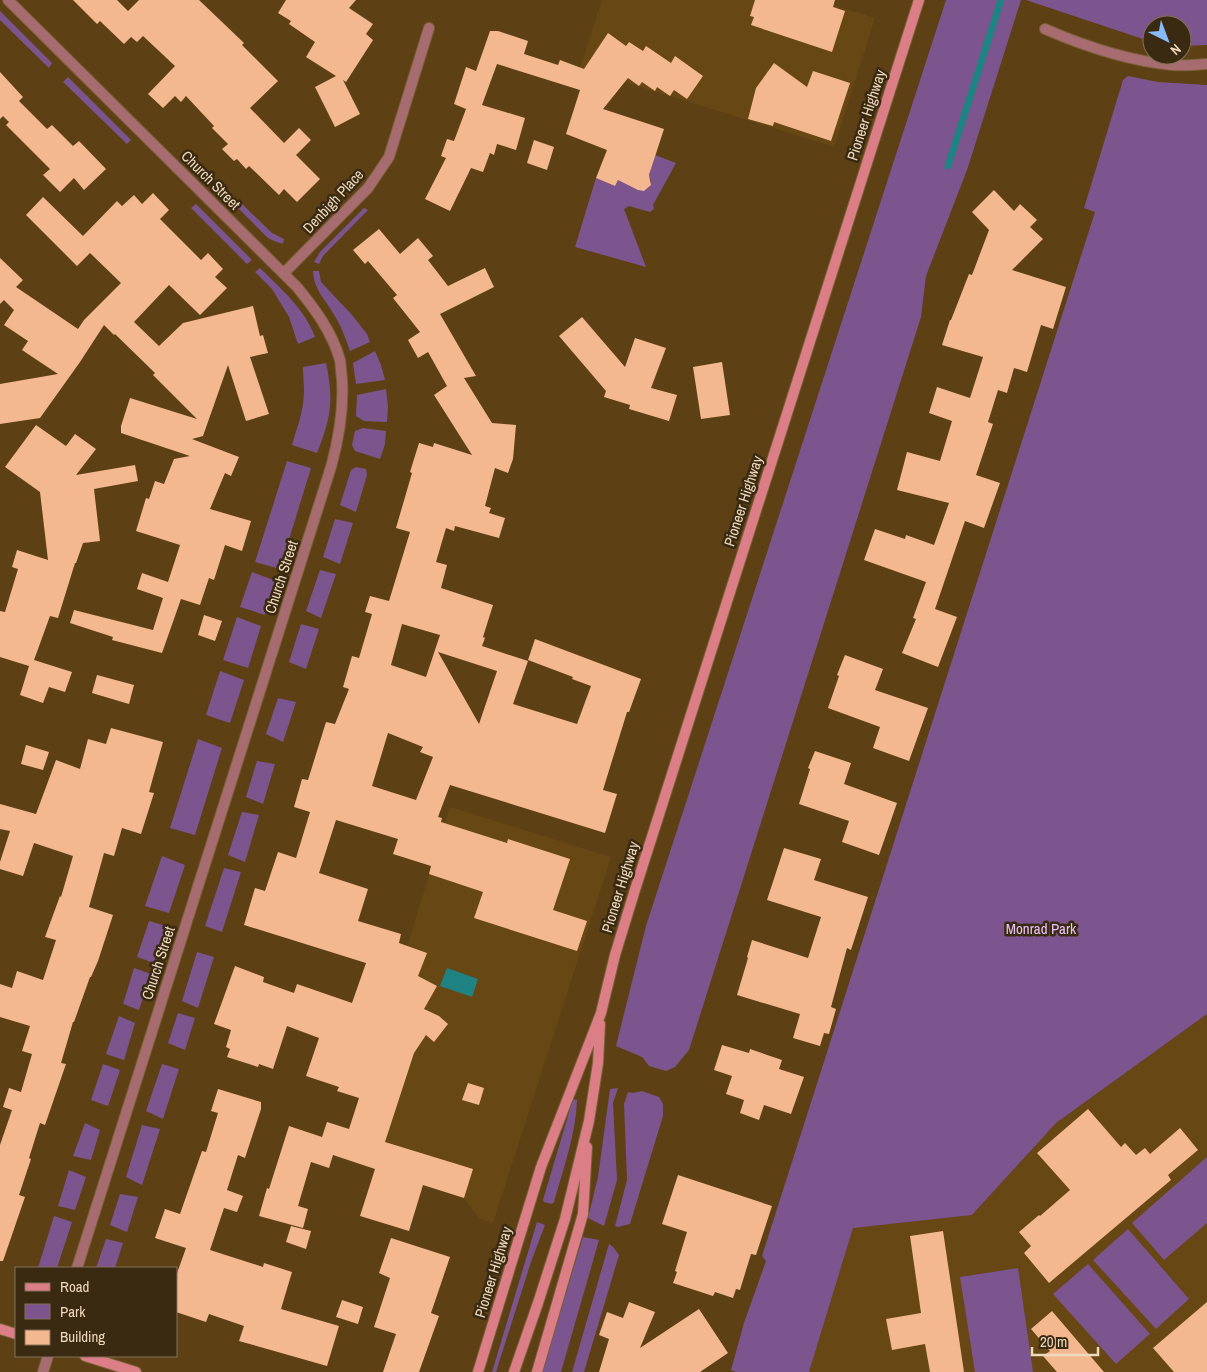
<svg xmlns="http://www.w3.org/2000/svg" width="1207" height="1372" font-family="'Archivo Narrow',sans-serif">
	<rect width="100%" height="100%" fill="#5d4115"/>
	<!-- built -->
	<path fill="#674714" d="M602 0H816L875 18 834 147 580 68Z
		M450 807 611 857 493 1223 479 1219 464 1198 342 1158Z
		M1207 1014V1372H809L853 1227 972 1215 1056 1123Z"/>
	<!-- green -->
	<path fill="#7c548e" d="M946 0H1021L967 170 926 276 921 317 689 1050 675 1067 666 1071 649 1066 642 1057 616 1046 646 926Z
		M1026 0H1207V45L1182 46V25H1152V42Z
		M0 11 52 63 49 68 0 20Z
		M1128 76 1158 82 1207 85V1014L1056 1123 972 1215 853 1228 809 1372H736L731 1370 744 1323 766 1261 762 1256 1095 212 1084 208 1123 80Z
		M68 77 131 140 127 144 63 82Z
		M655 155 676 163 653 205 654 209 650 212 629 206 624 209 646 267 575 247 596 178 615 186 618 180 645 190C650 187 653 181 649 176Z
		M240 202 272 233 284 239 283 244 274 241 268 238 236 206Z
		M196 204 252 260 247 264 191 208Z
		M364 208 368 210 323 256 319 264 314 262 320 252Z
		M260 268C280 288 305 309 315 337L298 344 289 317 272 289 255 272Z
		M313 271H319L321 282 352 315 367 334 370 342 350 351C346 340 342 328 336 318 327 301 314 291 313 271Z
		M375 351 381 365 385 380 356 384 353 363Z
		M326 363C334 401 331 418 317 453L292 445C297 428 304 410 304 391 304 383 303 375 303 367Z
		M386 389 388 406 387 422 364 421 356 416 357 395Z
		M363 428 386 431 385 444 380 459 355 451 352 445 355 431Z
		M287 461 311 468 280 569 255 562Z
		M356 467 366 469 367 475 356 512 340 505 351 470Z
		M335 519 353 523 340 564 323 557Z
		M320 570 336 574 321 618 306 611Z
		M252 572 276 581 265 615 240 607Z
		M237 617 261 626 248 668 223 660Z
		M301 624 319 629 306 669 289 662Z
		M220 671 244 680 230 723 206 715Z
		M278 698 296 702 283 742 266 734Z
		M198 739 222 748 195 835 170 828Z
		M257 761 275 764 263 804 246 797Z
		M242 812 259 815 245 862 228 855Z
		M162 856 185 865 169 913 145 906Z
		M224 868 241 872 222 932 205 926Z
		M149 921 166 926 154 963 137 957Z
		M197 952 214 957 198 1008 182 1001Z
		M134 968 151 974 139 1010 123 1004Z
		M178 1013 195 1018 185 1050 168 1043Z
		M119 1016 135 1023 124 1060 106 1054Z
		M103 1064 120 1070 108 1106 91 1100Z
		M162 1064 179 1069 163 1119 146 1111Z
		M618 1088 613 1103 617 1180 604 1226 588 1218 598 1177 610 1089Z
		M642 1091 659 1097 663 1104V1116L630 1224 618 1227 615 1226 627 1180 624 1104 628 1092 633 1093Z
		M573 1099 577 1100C576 1134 563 1169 554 1202L552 1204 544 1202 543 1200Z
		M85 1123 100 1130 91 1160 73 1156Z
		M142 1125 160 1129 142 1185 126 1177Z
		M1207 1157V1223L1164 1260 1132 1223Z
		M69 1170 86 1177 75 1210 58 1206Z
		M120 1194 138 1197 127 1232 110 1225Z
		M54 1216 72 1222 57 1268H38Z
		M537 1222 545 1225 531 1262 496 1372H492Z
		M1128 1229 1189 1299 1156 1329 1093 1260Z
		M583 1237 599 1240 561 1372H542Z
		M106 1239 123 1243 115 1268H96Z
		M609 1244 613 1247 619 1255 584 1372H572Z
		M1088 1264 1150 1334 1116 1364 1053 1294Z
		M1018 1268 1033 1372H975L960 1277Z"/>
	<!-- water -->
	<path fill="#208383" d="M447 968 478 979 472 997 440 986Z"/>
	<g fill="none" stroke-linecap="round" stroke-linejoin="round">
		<!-- stream -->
		<path stroke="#208383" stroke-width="7" d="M948 166 1001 0"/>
	</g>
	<!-- building -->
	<path fill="#f4b890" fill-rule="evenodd" d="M73 0H117L128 11 139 0H199L244 43 242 45 278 81 250 108 284 143 299 128 311 140 296 155 320 179 297 202 284 189 279 195 249 166 246 169 237 159 234 161 222 149 228 144 212 128 214 126 186 96 181 102 175 96 163 108 148 94 175 66 143 36 137 42 131 37 124 44 100 21 97 24Z
		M286 0H356L349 8 373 24 366 34 373 40 346 82 343 80 360 114 335 127 315 87 336 76 306 57 315 42 289 24 291 21 278 13Z
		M755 0H835L833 7 845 11 832 52 751 25 754 17 750 16Z
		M490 31H498L528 41 524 54 558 65 560 60 584 69 608 33 626 46 629 42 643 51 646 46 671 63 675 56 703 76 687 99 674 90 670 96 657 87 655 91 642 82 639 86 628 78 603 109 664 129 649 175 651 185 644 191 638 190 618 180 615 186 596 178 607 150 566 134 580 90 497 64 482 105 525 118 516 150 497 144 494 155 490 153 483 172 471 168 450 211 425 199 446 158 441 156 447 139 454 141 466 109 454 104 466 67 476 71Z
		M774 63 807 87 813 71 850 83 831 141 774 122 773 126 748 119 756 88Z
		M0 72 23 97 19 101 47 129 52 125 73 146 79 141 106 169 84 190 74 178 60 192 43 175 50 169 6 125 9 122 3 116 0 119Z
		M534 140 554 147 547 170 527 163Z
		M994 190 1014 211 1020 204 1037 220 1030 227 1043 239 1012 270 1066 287 1053 329 1041 325 1027 372 1014 368 1007 393 998 390 988 422 993 424 976 475 1000 483 984 528 965 521 935 609 957 617 938 667 902 653 916 619 913 618 926 582 864 560 875 529 905 539 906 535 934 545 949 503 897 490 907 452 940 461 952 421 929 413 937 387 970 398 983 357 942 345 950 320H951L969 274 972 275 989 230 972 212Z
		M153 193 169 210 160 219 201 260 208 253 223 269 215 277 227 288 200 315 169 285 134 322 159 346 183 323 253 306 260 336 263 335 268 353 250 357 269 414 246 421 228 365 203 436 192 439 239 457 231 476 225 473 210 509 251 521 242 551 225 545 214 580 209 578 200 605 181 599 162 653 112 640 113 637 70 623 74 610 153 630 163 598 137 589 142 573 168 582 180 545 136 531 146 498 149 499 155 481 164 484 174 459 190 456 121 433V426L130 398 197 419 153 375 155 373 115 334 114 335 104 325 80 362 40 418 0 424V384L58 374 22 350 28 341 4 325 14 310 4 300 0 304V258L23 280 16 287 78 329 84 320 121 283 90 253 77 266 26 215 43 197 83 236 117 201 122 206 134 195 142 204Z
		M379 229 400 254 418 238 433 256 428 260 448 286 485 268 494 287 440 314 476 376 464 378 492 423 516 425 513 459 508 473 495 468 485 506 491 508 489 513 505 518 499 538 455 526 454 531 446 528 436 562 447 565 441 588 493 605 483 637 485 638 482 646 528 661 513 704 577 724 591 686 572 679 573 677 528 660 535 639 641 679 629 712H627L603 790 617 794 605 833 450 785 438 817 442 818 441 822 507 843 508 839 570 859 553 910 587 921 577 951 474 918 483 892 429 874 431 866 393 854 398 839 336 820 319 873 368 889 358 921 401 934 399 943 427 953 418 976 437 986 424 1009 439 1016 448 1024 434 1042 426 1035 414 1053 385 1142 473 1169 464 1198 423 1185 409 1231 360 1216 375 1169 333 1155 329 1168 311 1162 298 1206 308 1209 303 1228 259 1216 267 1188 269 1189 289 1126 322 1137 327 1122 349 1129 359 1098 337 1091 339 1087 306 1076 319 1038 287 1026 273 1069 259 1064 258 1067 227 1057 230 1049 226 1047 231 1030 214 1024 235 966 264 977 263 982 294 993 297 984 352 1003 366 963 244 925 255 888 265 891 278 852 296 858 310 812 294 807 302 779 308 780 326 722 335 724 349 689 343 687 352 656 359 658 372 614 365 612 370 596 389 601 410 532 396 528 412 473 410 472 419 443 433 447 434 443 472 455 434 395 447 386 428 352 418 358 408 340 420 332 393 298 397 295 368 261 365 264 353 250ZM402 624 440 635 426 677 391 665ZM438 652 497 671 479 724ZM388 733 423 747 420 752 433 757 416 800 372 786Z
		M582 317 625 367 635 338 666 348 651 388 677 395 669 421 629 409 630 405 604 397 606 391 559 336Z
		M722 362 730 415 701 419 693 367Z
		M36 425 66 446 75 434 96 449 76 475 135 465 138 481 94 489 100 541 83 543 76 563H75L58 618 50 616 34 660 72 672 65 692 49 687 43 703 20 695 29 666 0 657V611L5 612 18 569 12 567 17 550 48 560 40 492 5 467Z
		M204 615 222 621 215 641 198 635Z
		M845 655 883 669 875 690 928 708 909 761 873 748 880 727 828 708 839 676 837 675Z
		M97 675 134 685 129 704 92 693Z
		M111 728 163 742 149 792 154 793 141 834 122 828 114 856 104 853 89 907 113 915 98 961 91 977H90L74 1022H73L61 1063 66 1064 45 1125 40 1123 29 1158 31 1159 19 1195 25 1197 3 1261H0V1145L12 1110 3 1107 9 1088 21 1092 32 1054 22 1051 30 1026 0 1017V984L12 988 17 971 43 980 56 940 45 937 60 896 61 897 73 856 34 843 23 876 0 869V862L10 831 0 829V804L36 814 56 760 80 769 88 739 106 744Z
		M26 745 49 752 43 770 21 764Z
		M815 751 851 763 844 784 897 803 879 855 842 842 849 821 799 804 810 769 808 768Z
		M784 848 821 859 814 880 868 897 851 950 847 948 831 1007 836 1009 829 1034 824 1033 820 1046 793 1038 800 1014 737 995 748 958 747 957 752 940 808 958 821 917 767 900Z
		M722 1045 749 1053 750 1049 782 1060 779 1069 804 1077 791 1114 764 1105 759 1120 740 1113 744 1100 726 1094 732 1076 714 1070Z
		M468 1083 484 1088 479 1105 462 1100Z
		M218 1089 261 1102V1109L245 1158 238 1155 227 1190 243 1196 237 1212 224 1208 210 1250 263 1267 264 1263 292 1272 281 1309 339 1326 327 1366 239 1341 244 1326 209 1314 206 1322 176 1312V1276L186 1248 155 1238 165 1209 180 1214 202 1151 206 1152 218 1113 211 1111Z
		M1088 1109 1121 1147 1125 1143 1136 1155 1145 1148 1150 1154 1180 1128 1198 1150 1168 1175 1171 1180 1049 1283 1024 1253 1031 1246 1019 1232 1039 1215 1040 1216 1070 1190 1037 1153Z
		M678 1175 772 1206 756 1255 751 1254 740 1290 736 1289 733 1298 715 1292 713 1296 673 1283 677 1272 675 1271 687 1232 662 1224Z
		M291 1226 311 1231 306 1249 286 1242Z
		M943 1231 964 1372H930L925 1344 892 1350 886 1319 921 1313 910 1236Z
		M391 1238 450 1257 431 1313 439 1316 419 1372H383L396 1334 374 1327 390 1278 379 1273Z
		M342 1300 363 1307 358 1324 336 1317Z
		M629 1302 655 1312 640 1348 699 1309 728 1353 700 1372H599L609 1339 599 1335 607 1312 623 1318Z
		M1207 1302V1372H1174L1153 1348Z
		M1052 1311 1104 1372H1057L1043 1356 1050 1351 1031 1329Z"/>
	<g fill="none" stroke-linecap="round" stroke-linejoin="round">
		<defs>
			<path id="street" d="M8 0 297 287C315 309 332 332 340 360 341 366 341 373 342 379 344 410 339 438 331 467L77 1268
				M1045 29C1084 46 1130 61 1172 65 1183 66 1195 65 1207 64
				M284 273 368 188 389 157 429 28
				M43 1372 48 1356"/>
			<path id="secondary" d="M0 1329 16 1334
				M85 1356 136 1372
				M478 1372 541 1167 601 1013 615 955 634 893 919 0
				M514 1372 538 1303 565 1219 589 1121 598 1063 600 1024
				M537 1372 583 1214 587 1147"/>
		</defs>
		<!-- street casing -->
		<use href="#street" stroke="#7a5f37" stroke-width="12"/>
		<!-- secondary casing -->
		<use href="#secondary" stroke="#7a5f37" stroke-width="12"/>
		<!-- street -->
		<use href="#street" stroke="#a76c70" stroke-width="10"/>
		<!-- secondary -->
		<use href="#secondary" stroke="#db7e86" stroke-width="10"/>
	</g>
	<g text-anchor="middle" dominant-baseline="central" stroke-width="5" stroke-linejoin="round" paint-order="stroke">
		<!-- street labels -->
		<g font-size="15" fill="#eed9bd" stroke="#3a2a12">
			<text transform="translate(866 115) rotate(-72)">Pioneer Highway</text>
			<text transform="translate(211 180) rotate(45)">Church Street</text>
			<text transform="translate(333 201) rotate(-47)">Denbigh Place</text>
			<text transform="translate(743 501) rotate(-72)">Pioneer Highway</text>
			<text transform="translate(281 577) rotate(-72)">Church Street</text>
			<text transform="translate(620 887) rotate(-73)">Pioneer Highway</text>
			<text transform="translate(158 963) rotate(-72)">Church Street</text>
			<text transform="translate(493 1272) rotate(-73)">Pioneer Highway</text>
		</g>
		<!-- park labels -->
		<g font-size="15" fill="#e7c2f8" stroke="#3a2a12">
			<text x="1041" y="928">Monrad Park</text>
		</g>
	</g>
	<!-- legend -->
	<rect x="15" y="1267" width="162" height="90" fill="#3a2a12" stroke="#827056"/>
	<rect x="25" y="1283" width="25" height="8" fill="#db7e86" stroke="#827056"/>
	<text x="60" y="1292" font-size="15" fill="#eed9bd">Road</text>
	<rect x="25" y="1304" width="25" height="15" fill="#7c548e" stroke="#827056"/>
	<text x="60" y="1317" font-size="15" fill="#eed9bd">Park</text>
	<rect x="25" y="1330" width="25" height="15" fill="#f4b890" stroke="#827056"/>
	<text x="60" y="1342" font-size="15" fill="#eed9bd">Building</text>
	<!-- north arrow -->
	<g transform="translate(1167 40) rotate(138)"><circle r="24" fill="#3a2a12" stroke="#827056"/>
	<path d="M0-4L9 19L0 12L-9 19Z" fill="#88bbfc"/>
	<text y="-8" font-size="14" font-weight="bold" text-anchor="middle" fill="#eed9bd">N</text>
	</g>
	<!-- scale -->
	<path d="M1032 1347v8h66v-8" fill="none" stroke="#eed9bd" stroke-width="2.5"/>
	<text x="1040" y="1347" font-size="15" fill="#eed9bd" stroke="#3a2a12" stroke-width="4" paint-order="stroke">20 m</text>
</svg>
